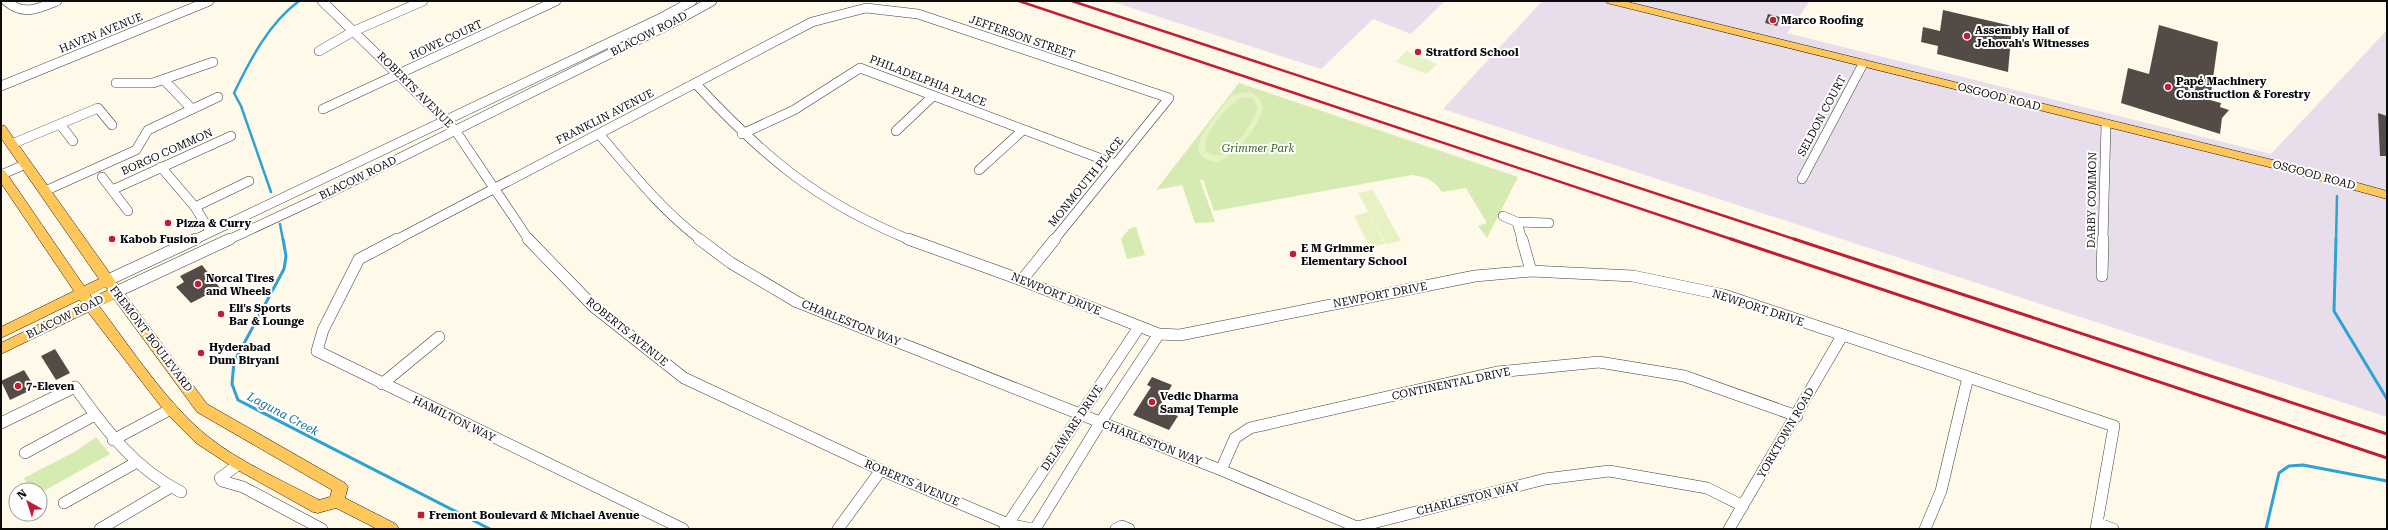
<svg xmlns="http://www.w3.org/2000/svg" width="2388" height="530" font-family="'Roboto Serif',serif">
	<rect width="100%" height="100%" fill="#fff9e9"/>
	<!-- industrial -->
	<path fill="#e8deeb" d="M1110 1H1445L1411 34 1373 19 1321 69Z
		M1542 1H1810L1787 33 2271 154 2387 30V417L1443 109Z"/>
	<!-- green -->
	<path fill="#d5ebb1" d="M1239 83 1518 177 1487 238 1478 226 1487 223 1466 188 1442 192C1435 180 1425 177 1412 175L1214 211 1203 180H1200L1215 222 1195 223 1182 185 1156 190Z
		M1136 227 1145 255 1127 259 1121 239 1130 228Z
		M96 437 110 454 40 493V490H31L24 478 76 451Z"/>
	<!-- pitch -->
	<path fill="#e6f1c4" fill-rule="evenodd" d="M1406 51 1437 64 1427 74 1396 62Z
		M1250 92 1260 99 1263 108C1260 125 1234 158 1216 162 1183 157 1205 130 1216 115 1221 109 1225 101 1232 96 1237 93 1244 92 1250 92ZM1245 97 1252 98 1257 105C1258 117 1234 151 1222 155 1217 157 1212 155 1207 152 1197 139 1231 99 1245 97Z
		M1373 190 1401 241 1386 244 1358 193Z
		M1368 212 1385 244 1370 247 1354 216Z"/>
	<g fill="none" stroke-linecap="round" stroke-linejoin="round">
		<!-- stream-far1 -->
		<path stroke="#2ea2d4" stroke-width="2.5" d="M271 192 241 106 234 93C250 60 269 23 299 1
			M280 224 283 240
			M2336 240 2337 196"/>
		<!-- stream -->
		<path stroke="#2ea2d4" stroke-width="3" d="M283 239 286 256 284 269 234 362 232 384 238 400 490 529
			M2336 239 2334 311 2387 399
			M2266 529 2279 473 2289 466 2303 465 2387 481"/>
	</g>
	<!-- building -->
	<path fill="#544b47" d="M1943 10 2012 26 2008 72 1937 54 1938 46 1921 42 1923 27 1940 31Z
		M1768 14 1780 17 1777 26 1765 23Z
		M2159 25 2218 42 2210 100 2221 103 2220 107 2229 110 2222 118 2220 134 2121 103 2128 68 2149 74Z
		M2378 113 2387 116V156H2380Z
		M202 265 220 288 191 303 176 287 184 282 180 276Z
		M55 349 70 373 56 380 41 356Z
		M24 370 35 388 10 400 1 381Z
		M1152 377 1172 385 1158 409 1178 416 1169 430 1133 415 1151 387 1147 385Z"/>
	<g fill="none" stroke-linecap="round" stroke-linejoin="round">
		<defs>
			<path id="minor-far1" d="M6 1C23 16 38 9 57 1
				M322 1 455 130 529 240
				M319 51 354 31 423 1
				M164 80 192 109
				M116 83H153L213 62
				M696 84C764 157 817 202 910 240
				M1 86 209 1
				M323 109 556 1
				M60 124 73 141
				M896 131 933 96
				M599 134C631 171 661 210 701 240
				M742 134 794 110 860 68 1115 164
				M12 144 98 108 112 125
				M161 167 195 207 210 231
				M979 170 1023 130
				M1 175 26 164
				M102 177 128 211
				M1802 179 1863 64
				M112 190 231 136
				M45 191 136 150 148 130 218 97
				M195 207 249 181
				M1503 216 1517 222 1522 240
				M1517 222 1549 223
				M194 240 663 17 692 1
				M228 240 329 193 674 22 712 1
				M396 240 812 22 866 8 918 14 1169 98 1054 240
				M2103 240 2106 124"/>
			<path id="minor" d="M397 239 359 259 323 330 317 351 683 529
				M528 239 594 307 684 378 881 470 1008 524 1032 529
				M699 239 731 263 797 302 1221 470 1357 527 1545 479 1609 471 1707 488 1743 506
				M908 239 1016 278 1159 334 1180 335 1475 276 1531 271 1633 276 1724 295 2114 426 2096 529
				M1522 239 1531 271
				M2102 276 2103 239
				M108 280 196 239
				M1022 280 1055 239
				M116 292 230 239
				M382 384 439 337
				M1 423 75 387C105 429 134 468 181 492
				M113 440 171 409
				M25 453 95 415
				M239 464 220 478 222 481 243 487 322 529
				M1221 470 1235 438 1250 428 1497 372 1599 362 1684 376 1797 416
				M64 503 137 462
				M2097 523 2113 529
				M1005 528 1139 327
				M100 529 171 487
				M838 529 881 470
				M1035 529 1100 423 1159 334
				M1116 529 1122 526 1129 529
				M1729 529 1842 336
				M1925 529 1941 491 1968 377"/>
			<path id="major" d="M1606 1H1624L2289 164 2387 191V199L2289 172 1607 3Z
				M1 125 5 126 121 289 207 404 345 483 348 487 345 498 396 524 399 529H377L336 508 318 513 313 512 234 468 196 443 166 413 88 312 1 354V343L82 303 79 300 1 338V327L74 291 1 183V170L5 171 84 286 99 279 1 138ZM105 287 108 290 92 298 90 295ZM114 299 197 412 332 490 330 497 319 500C282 480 239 462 206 435 166 402 131 348 99 306Z"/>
		</defs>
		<!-- minor-far1 casing -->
		<use href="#minor-far1" stroke="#3e3e3e" stroke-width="10"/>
		<!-- minor casing -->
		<use href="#minor" stroke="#3e3e3e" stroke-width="12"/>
		<!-- major casing -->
		<use href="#major" stroke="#1c1c1c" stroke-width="1"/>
		<!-- minor-far1 -->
		<use href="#minor-far1" stroke="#fff" stroke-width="9"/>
		<!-- minor -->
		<use href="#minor" stroke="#fff" stroke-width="11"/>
		<!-- major -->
		<use href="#major" fill="#ffc659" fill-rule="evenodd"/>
		<!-- rail-far1 -->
		<path stroke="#c11d35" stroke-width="2.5" d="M1019 1 1734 240
			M1072 1 1797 240"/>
		<!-- rail -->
		<path stroke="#c11d35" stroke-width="3" d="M1731 239 2387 458
			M1794 239 2387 434"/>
	</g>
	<!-- markers -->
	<g fill="#c11d35" stroke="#fff" stroke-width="1.5">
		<circle cx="1773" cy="20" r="4"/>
		<circle cx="1967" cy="36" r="4"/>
		<circle cx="1418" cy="52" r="4"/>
		<circle cx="2168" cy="87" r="4"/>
		<circle cx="168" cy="223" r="4"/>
		<circle cx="112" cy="239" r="4"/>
		<circle cx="1293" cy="254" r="4"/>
		<circle cx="198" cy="284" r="4"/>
		<circle cx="221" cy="314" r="4"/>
		<circle cx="201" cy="353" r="4"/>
		<circle cx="18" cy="386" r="4"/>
		<circle cx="1152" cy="402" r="4"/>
		<rect x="417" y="511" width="8" height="8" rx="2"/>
	</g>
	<g text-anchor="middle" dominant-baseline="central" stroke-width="4" stroke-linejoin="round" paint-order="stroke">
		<!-- poi labels -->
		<g font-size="11" font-weight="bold" fill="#0b0b0b" stroke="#fff" text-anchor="start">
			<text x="1781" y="20">Marco Roofing</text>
			<text x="1975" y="30">Assembly Hall of<tspan x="1975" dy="13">Jehovah's Witnesses</tspan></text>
			<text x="1426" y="52">Stratford School</text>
			<text x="2176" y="81">Papé Machinery<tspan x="2176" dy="13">Construction &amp; Forestry</tspan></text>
			<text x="176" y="223">Pizza &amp; Curry</text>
			<text x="120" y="239">Kabob Fusion</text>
			<text x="1301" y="248">E M Grimmer<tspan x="1301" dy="13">Elementary School</tspan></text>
			<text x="206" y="278">Norcal Tires<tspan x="206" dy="13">and Wheels</tspan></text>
			<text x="229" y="308">Eli's Sports<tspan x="229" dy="13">Bar &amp; Lounge</tspan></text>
			<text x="209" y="347">Hyderabad<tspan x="209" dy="13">Dum Biryani</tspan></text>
			<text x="26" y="386">7-Eleven</text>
			<text x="1160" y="396">Vedic Dharma<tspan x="1160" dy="13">Samaj Temple</tspan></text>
			<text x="429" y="515">Fremont Boulevard &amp; Michael Avenue</text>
		</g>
		<!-- street labels -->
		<g font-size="11" fill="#0b0b0b" stroke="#fff">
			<text transform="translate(101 33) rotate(-22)">HAVEN AVENUE</text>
			<text transform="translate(649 34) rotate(-27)">BLACOW ROAD</text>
			<text transform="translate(1022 37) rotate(19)">JEFFERSON STREET</text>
			<text transform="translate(446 40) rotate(-25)">HOWE COURT</text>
			<text transform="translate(928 81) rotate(21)">PHILADELPHIA PLACE</text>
			<text transform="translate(415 90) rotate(45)">ROBERTS AVENUE</text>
			<text transform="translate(1999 97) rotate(14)">OSGOOD ROAD</text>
			<text transform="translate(1822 116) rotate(-62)">SELDON COURT</text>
			<text transform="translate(605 117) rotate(-27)">FRANKLIN AVENUE</text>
			<text transform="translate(167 152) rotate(-24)">BORGO COMMON</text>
			<text transform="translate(2314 175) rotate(15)">OSGOOD ROAD</text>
			<text transform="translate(358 178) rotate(-26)">BLACOW ROAD</text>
			<text transform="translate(1086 182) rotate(-51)">MONMOUTH PLACE</text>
			<text transform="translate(2092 200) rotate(-89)">DARBY COMMON</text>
			<text transform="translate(1056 294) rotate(22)">NEWPORT DRIVE</text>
			<text transform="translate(1380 295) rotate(-11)">NEWPORT DRIVE</text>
			<text transform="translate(1758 308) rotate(18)">NEWPORT DRIVE</text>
			<text transform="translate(65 317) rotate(-26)">BLACOW ROAD</text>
			<text transform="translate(851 323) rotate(22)">CHARLESTON WAY</text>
			<text transform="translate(627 332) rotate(39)">ROBERTS AVENUE</text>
			<text transform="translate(151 339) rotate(53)">FREMONT BOULEVARD</text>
			<text transform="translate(1451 384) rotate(-12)">CONTINENTAL DRIVE</text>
			<text transform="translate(454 419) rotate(26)">HAMILTON WAY</text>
			<text transform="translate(1072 428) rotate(-56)">DELAWARE DRIVE</text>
			<text transform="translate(1786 433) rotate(-60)">YORKTOWN ROAD</text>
			<text transform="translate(1152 443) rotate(21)">CHARLESTON WAY</text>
			<text transform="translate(912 483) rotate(23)">ROBERTS AVENUE</text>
			<text transform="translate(1468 499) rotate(-14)">CHARLESTON WAY</text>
		</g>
		<!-- park labels -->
		<g font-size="11" font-style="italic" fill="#306519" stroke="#fff">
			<text x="1258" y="148">Grimmer Park</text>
		</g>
		<!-- water labels -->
		<g font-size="12" font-style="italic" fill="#0f70a2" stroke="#fff">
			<text transform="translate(283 414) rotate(28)">Laguna Creek</text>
		</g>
	</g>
	<!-- border -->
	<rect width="2388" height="530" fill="none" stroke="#0b0b0b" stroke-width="4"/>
	<!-- north arrow -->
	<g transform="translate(28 502) rotate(321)"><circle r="19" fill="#ffffff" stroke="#9d9d9d"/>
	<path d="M0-3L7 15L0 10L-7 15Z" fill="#c11d35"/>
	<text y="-6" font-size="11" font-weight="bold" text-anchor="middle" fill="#0b0b0b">N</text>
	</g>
</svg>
